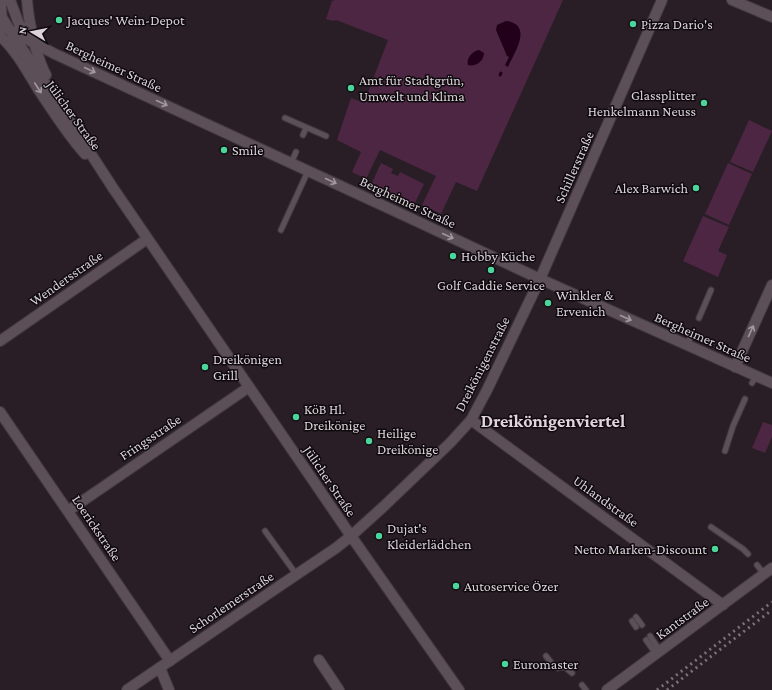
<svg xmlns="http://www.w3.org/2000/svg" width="772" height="690" font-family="'Crimson Pro',serif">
	<rect width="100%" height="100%" fill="#2a1e26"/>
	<!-- green -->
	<path fill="#4c2642" d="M335 0H563L477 191 456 182 441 214 422 205 436 176 380 150 366 179 352 172 361 152 337 140 351 98 364 103 388 40 336 20 333 21 326 19 332 1Z
		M749 120 772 131 753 172 730 162Z
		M381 163 393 169 391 173 398 176 400 172 424 184 413 207 370 187Z
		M728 163 752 174 729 225 705 214Z
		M703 216 729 227 718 251 727 255 718 277 683 261Z
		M763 422 772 425V437L765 453 752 448Z"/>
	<!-- water -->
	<path fill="#22001a" d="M506 21C534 25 514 53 508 67L505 65 509 57 507 56 496 30 497 25Z
		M479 50 484 53C484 61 476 67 468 65 466 59 472 51 479 50Z"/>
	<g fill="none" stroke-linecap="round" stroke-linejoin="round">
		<!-- stream -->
		<path stroke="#22001a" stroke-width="3" d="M500 75 501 73"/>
		<defs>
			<path id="service" d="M285 118 326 136
				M303 135 306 128
				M291 163 296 152
				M281 230 308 171
				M699 318 711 290
				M687 345 691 336
				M752 383 756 376
				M725 451 733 426 745 399
				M711 527 743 549 748 554
				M265 531 296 574
				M757 565 764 574
				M636 617 642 625
				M632 621 636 627
				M650 636 660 651
				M646 640 656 654
				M546 656 554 666 558 668 565 667 572 673
				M582 685 586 690"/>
			<path id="minor" d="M732 0 772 17
				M0 341 147 239
				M735 367 772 285
				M0 412 170 661
				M471 420 723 605
				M68 511 249 387
				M319 660 339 690
				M160 668 169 690
				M607 690 772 568"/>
			<path id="tertiary" d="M351 536 383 507 450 443 471 420 487 390 540 279 662 0"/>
			<path id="secondary" d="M10 0 19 24 31 38
				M27 0C28 17 31 30 35 46 38 56 41 66 46 75
				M0 14 9 29 41 77 113 188 351 536 459 690
				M2 20 1 8 2 0
				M0 25 55 54 412 219 540 279 772 383
				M0 36C16 50 27 71 38 89 53 111 67 134 85 154
				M127 690 281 585 336 548 351 536"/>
		</defs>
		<!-- service casing -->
		<use href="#service" stroke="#42393f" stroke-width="7"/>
		<!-- minor casing -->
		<use href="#minor" stroke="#42393f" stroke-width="12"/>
		<!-- tertiary casing -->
		<use href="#tertiary" stroke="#42393f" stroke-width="12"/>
		<!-- secondary casing -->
		<use href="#secondary" stroke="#42393f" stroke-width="12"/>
		<!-- service -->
		<use href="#service" stroke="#5d4f58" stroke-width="5"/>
		<!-- minor -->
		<use href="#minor" stroke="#5d4f58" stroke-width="10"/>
		<!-- tertiary -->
		<use href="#tertiary" stroke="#5d4f58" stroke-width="10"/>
		<!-- secondary -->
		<use href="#secondary" stroke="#5d4f58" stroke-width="10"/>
		<!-- rail -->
		<path stroke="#7b7177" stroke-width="3" stroke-dasharray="2 4" stroke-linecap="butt" d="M657 690 772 602
			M667 690 772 610"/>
	</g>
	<!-- one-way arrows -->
	<defs><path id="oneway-shaft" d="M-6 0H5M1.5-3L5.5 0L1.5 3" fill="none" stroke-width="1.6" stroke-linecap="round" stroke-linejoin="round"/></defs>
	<g stroke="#a2989e">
		<use href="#oneway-shaft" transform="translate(90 70) rotate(25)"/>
		<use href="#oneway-shaft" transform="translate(38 88) rotate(57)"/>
		<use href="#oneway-shaft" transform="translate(162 103) rotate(25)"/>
		<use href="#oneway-shaft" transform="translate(331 181) rotate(25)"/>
		<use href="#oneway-shaft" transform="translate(448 236) rotate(25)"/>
		<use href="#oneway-shaft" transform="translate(626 318) rotate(24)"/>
		<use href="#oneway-shaft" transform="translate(751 331) rotate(-66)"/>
	</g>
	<!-- markers -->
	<g fill="#4cd49b" stroke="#0f0a0e" stroke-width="1.5">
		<circle cx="59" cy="20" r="4"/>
		<circle cx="633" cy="24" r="4"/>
		<circle cx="351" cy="88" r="4"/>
		<circle cx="704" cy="103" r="4"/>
		<circle cx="224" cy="150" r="4"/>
		<circle cx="696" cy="188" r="4"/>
		<circle cx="453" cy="256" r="4"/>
		<circle cx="491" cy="270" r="4"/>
		<circle cx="548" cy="303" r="4"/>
		<circle cx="205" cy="367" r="4"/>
		<circle cx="296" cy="417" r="4"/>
		<circle cx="369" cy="441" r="4"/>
		<circle cx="379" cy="536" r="4"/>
		<circle cx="715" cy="549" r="4"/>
		<circle cx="456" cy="586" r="4"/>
		<circle cx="505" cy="664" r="4"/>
	</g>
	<g text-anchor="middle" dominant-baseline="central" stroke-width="3" stroke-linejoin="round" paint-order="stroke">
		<!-- poi labels -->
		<g font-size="14" fill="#dbd3d8" stroke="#0f0a0e" text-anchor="start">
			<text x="67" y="20">Jacques' Wein-Depot</text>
			<text x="641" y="24">Pizza Dario's</text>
			<text x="359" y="80">Amt für Stadtgrün,<tspan x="359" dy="16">Umwelt und Klima</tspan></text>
			<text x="696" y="95" text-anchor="end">Glassplitter<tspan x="696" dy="16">Henkelmann Neuss</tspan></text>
			<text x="232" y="150">Smile</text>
			<text x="688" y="188" text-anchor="end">Alex Barwich</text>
			<text x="461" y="256">Hobby Küche</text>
			<text x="491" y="285" text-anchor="middle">Golf Caddie Service</text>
			<text x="556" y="295">Winkler &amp;<tspan x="556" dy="16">Ervenich</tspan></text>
			<text x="213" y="359">Dreikönigen<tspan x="213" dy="16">Grill</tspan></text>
			<text x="304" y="409">KöB Hl.<tspan x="304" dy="16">Dreikönige</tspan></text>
			<text x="377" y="433">Heilige<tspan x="377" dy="16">Dreikönige</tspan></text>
			<text x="387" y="528">Dujat's<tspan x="387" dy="16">Kleiderlädchen</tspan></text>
			<text x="707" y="549" text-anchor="end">Netto Marken-Discount</text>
			<text x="464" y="586">Autoservice Özer</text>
			<text x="513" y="664">Euromaster</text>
		</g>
		<!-- street labels -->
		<g font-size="14" fill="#dbd3d8" stroke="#0f0a0e">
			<text transform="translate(114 66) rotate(25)">Bergheimer Straße</text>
			<text transform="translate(74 115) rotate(54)">Jülicher Straße</text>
			<text transform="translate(574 167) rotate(-66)">Schillerstraße</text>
			<text transform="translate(408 202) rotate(25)">Bergheimer Straße</text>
			<text transform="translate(66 278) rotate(-35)">Wendersstraße</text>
			<text transform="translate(703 337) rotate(24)">Bergheimer Straße</text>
			<text transform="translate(482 364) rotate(-63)">Dreikönigenstraße</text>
			<text transform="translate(150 437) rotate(-34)">Fringsstraße</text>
			<text transform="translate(330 481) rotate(56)">Jülicher Straße</text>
			<text transform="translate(606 501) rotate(36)">Uhlandstraße</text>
			<text transform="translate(97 528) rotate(56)">Loerickstraße</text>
			<text transform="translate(231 602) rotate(-34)">Schorlemerstraße</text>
			<text transform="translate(682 618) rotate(-36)">Kantstraße</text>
		</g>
		<!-- district labels -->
		<g font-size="18" font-weight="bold" fill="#e3d3dd" stroke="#0f0a0e">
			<text x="553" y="421">Dreikönigenviertel</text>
		</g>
	</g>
	<!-- north arrow -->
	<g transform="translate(32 32) rotate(280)" stroke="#0f0a0e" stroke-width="3" paint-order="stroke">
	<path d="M0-3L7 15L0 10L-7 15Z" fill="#dbd3d8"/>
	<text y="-6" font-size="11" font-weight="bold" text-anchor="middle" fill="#dbd3d8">N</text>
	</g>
</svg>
